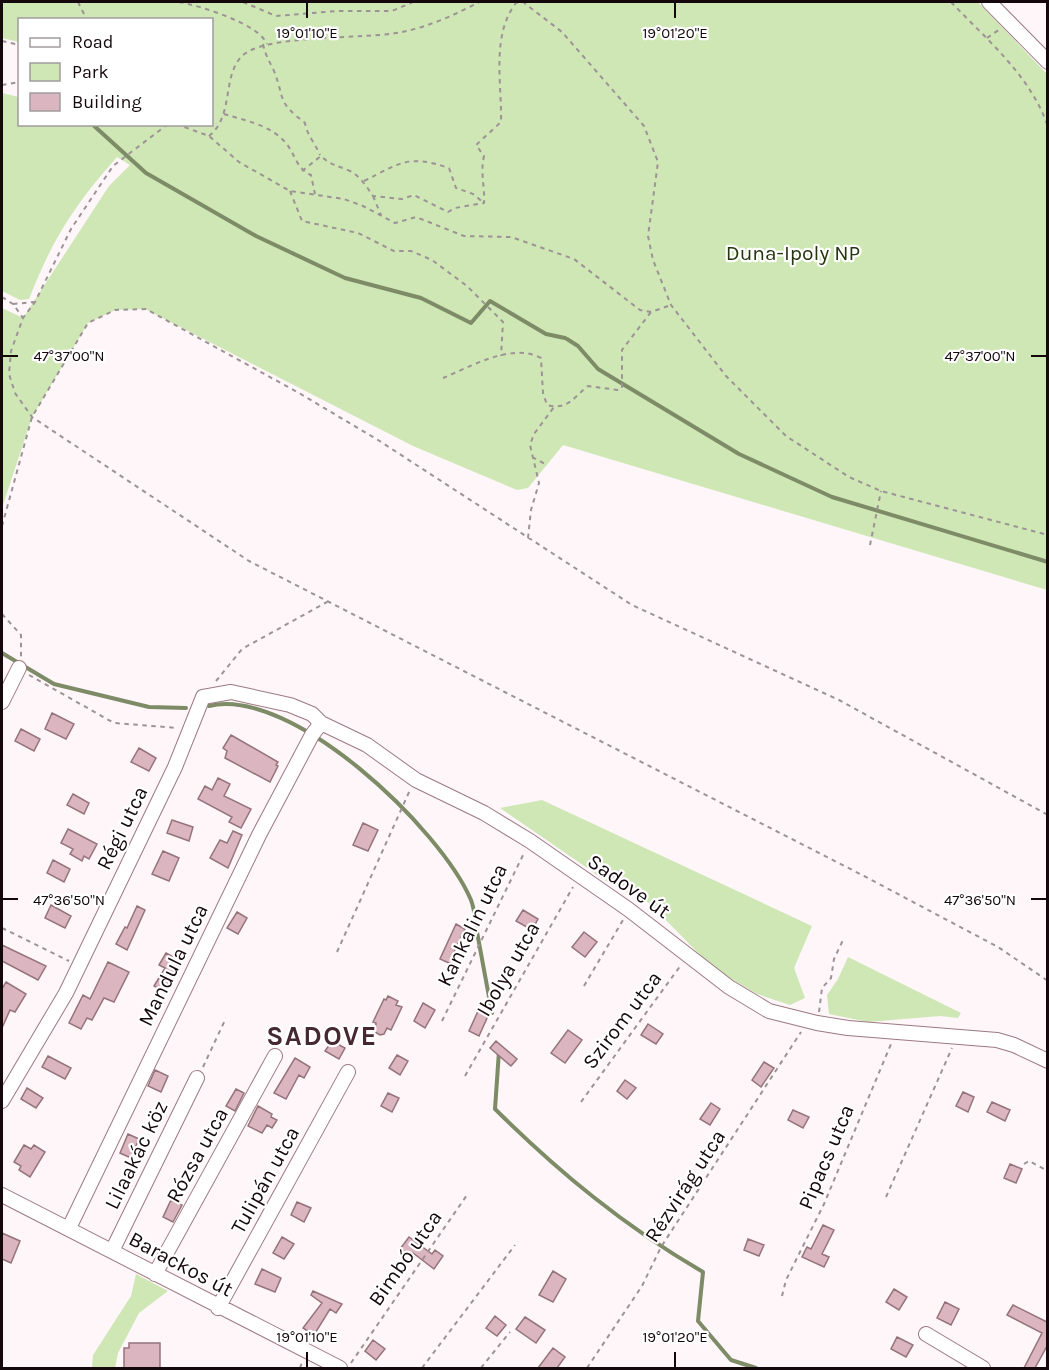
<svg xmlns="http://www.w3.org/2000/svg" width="1049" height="1370" font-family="Karla,sans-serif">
	<rect width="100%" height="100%" fill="#fef6f8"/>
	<!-- green -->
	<path fill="#cee7b5" d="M2 2H978L1047 74V590L563 445 528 488 517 490 413 446 145 309 115 310 88 323 32 417 2 508V308L23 318 109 186 130 165 117 157C75 204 52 240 29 299L20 300 2 291V93L19 97 20 124H212V20H20L19 42 2 38Z
		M542 800 812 926 794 968 805 998 790 1005 757 994 713 968 649 903 609 883 500 808Z
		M848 957 961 1013 958 1018 940 1016 868 1022 829 1014 827 995 838 979Z
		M136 1274 168 1291 139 1313 118 1353 115 1368H92L93 1355 131 1296Z"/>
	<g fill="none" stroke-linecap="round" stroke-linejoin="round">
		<!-- stream -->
		<path stroke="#7d8b67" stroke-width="4" d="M92 124 146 173 256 236 345 278 421 298 471 323 490 301 546 334 565 338
			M567 339 578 346 598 369 739 454 832 497 1048 562
			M2 653 54 684 149 707 186 708
			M209 706C292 686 441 829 471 900 475 910 475 922 477 932 482 959 487 986 492 1013
			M499 1051 495 1109C560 1173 624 1226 703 1272L698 1321 731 1360 756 1368"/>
	</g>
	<!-- building -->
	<path fill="#dbb5bf" stroke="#95737d" stroke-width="1.5" d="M52 713 74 724 66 739 45 729Z
		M21 729 40 739 34 751 15 741Z
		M231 735 278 762 276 765 278 766 270 782 225 758 227 751 223 748Z
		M139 748 156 758 149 771 131 762Z
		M218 778 230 784 224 796 251 809 241 828 229 822 232 817 198 799 205 786 212 790Z
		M73 794 89 803 84 814 67 805Z
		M172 820 193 827 189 841 167 833Z
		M363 823 378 830 368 851 353 845Z
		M68 829 97 844 89 859 84 856 82 861 70 854 73 849 61 843Z
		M233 831 242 835 228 868 210 858 220 840 227 843Z
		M163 851 179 858 169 881 152 874Z
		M53 860 70 869 64 882 47 873Z
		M51 905 71 916 65 928 45 918Z
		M137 906 145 910 127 950 116 944 125 927 127 928Z
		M523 910 538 919 532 930 516 921Z
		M237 912 247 918 238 934 227 928Z
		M456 924 465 929 453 954 457 956 453 965 440 959Z
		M584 932 597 942 585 957 572 947Z
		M2 945 46 966 38 980 2 961Z
		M166 953 182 962 163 991 154 986 165 968 159 965Z
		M108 962 129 972 114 1002 104 998 92 1020 87 1018 81 1029 69 1023 83 995 90 999Z
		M6 982 26 994 15 1012 10 1010 2 1028V989Z
		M388 996 398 1001 396 1005 402 1007 391 1030 387 1028 384 1034 380 1035 375 1032 376 1023 373 1022 384 999 386 1000Z
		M423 1003 435 1010 425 1028 414 1021Z
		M478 1011 488 1016 479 1036 469 1031Z
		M648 1024 663 1034 656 1044 641 1035Z
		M568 1030 582 1040 565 1063 551 1053Z
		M332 1041 345 1048 339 1059 325 1051Z
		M496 1041 517 1059 511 1066 490 1048Z
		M397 1055 408 1061 400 1075 389 1068Z
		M48 1056 71 1068 65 1079 42 1067Z
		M295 1058 310 1067 304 1078 299 1075 286 1099 274 1093Z
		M764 1062 774 1068 761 1087 752 1080Z
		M155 1070 168 1076 161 1092 148 1086Z
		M625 1080 636 1088 627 1099 617 1091Z
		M27 1088 43 1098 36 1108 21 1099Z
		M236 1089 244 1093 235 1111 226 1106Z
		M963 1092 974 1097 968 1112 956 1106Z
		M388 1093 399 1098 392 1112 381 1106Z
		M992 1102 1010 1110 1005 1121 987 1112Z
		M711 1103 720 1109 710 1125 700 1119Z
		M258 1106 272 1114 271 1117 277 1120 272 1128 267 1125 262 1133 248 1126Z
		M793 1110 809 1117 803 1128 788 1120Z
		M128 1134 139 1139 131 1158 120 1153Z
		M24 1145 31 1149 34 1145 45 1152 30 1177 19 1170 21 1166 14 1162Z
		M1010 1164 1022 1169 1016 1183 1004 1178Z
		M171 1200 182 1205 173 1222 163 1217Z
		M297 1202 311 1208 304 1222 291 1215Z
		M823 1225 834 1230 822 1254 829 1257 824 1267 802 1257 807 1247 811 1249Z
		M2 1233 20 1241 11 1263 2 1259Z
		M282 1237 294 1244 284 1259 273 1253Z
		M409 1237 432 1254 435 1250 443 1256 434 1269 413 1253 411 1256 400 1249Z
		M748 1239 764 1245 759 1256 744 1250Z
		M262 1269 281 1278 275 1292 255 1284Z
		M553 1271 566 1279 553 1302 539 1295Z
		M894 1289 907 1297 899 1310 886 1302Z
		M313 1291 342 1304 336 1313 330 1309 314 1335 303 1328 322 1303 311 1295Z
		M945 1302 959 1309 951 1325 937 1318Z
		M1013 1305 1047 1322V1346L1035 1368H1024L1042 1333 1007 1315Z
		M495 1316 506 1325 497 1336 486 1328Z
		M525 1317 545 1330 536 1343 516 1329Z
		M897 1337 913 1345 906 1357 891 1349Z
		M373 1340 385 1349 376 1360 365 1351Z
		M129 1343H160V1368H124V1348H129Z
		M553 1348 565 1357 557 1368H538Z"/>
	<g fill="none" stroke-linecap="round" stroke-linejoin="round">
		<defs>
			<path id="minor" d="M989 2 1048 62
				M2 702 19 668
				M2 1101 66 993 175 767 203 697 231 692 290 705 312 714 321 723 367 745 416 780 484 813 530 841 628 909 729 987 769 1011 817 1023 848 1028 997 1040 1014 1045 1048 1061
				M2 1195 340 1368
				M69 1228 259 835 312 735 321 723
				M112 1251 197 1078
				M155 1274 275 1056
				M218 1308 348 1072
				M926 1334 983 1368"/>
		</defs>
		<!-- minor casing -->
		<use href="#minor" stroke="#9c7983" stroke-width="16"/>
		<!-- path -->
		<path stroke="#9d9395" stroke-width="2" stroke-dasharray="4.5 4.5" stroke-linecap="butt" d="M78 2 87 20
			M179 2C201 6 259 24 267 44
			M243 2 276 16 337 11H392L413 2
			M951 2C987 40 1031 76 1048 127
			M1046 7H1048
			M987 38 1000 29
			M2 41 20 45
			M263 44C265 55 270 62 274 71 286 102 276 100 305 123 307 135 315 143 320 155
			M2 85 20 82
			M224 114C244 120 270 125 285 142 295 153 296 169 311 175L315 194
			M168 124 113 166 71 229 35 302 23 318 11 351 9 374 15 393 32 417 249 561 864 876 998 947 1048 981
			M176 124 209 136 239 162 290 191 344 199 363 206 395 223 416 217 464 236 511 237 574 259 640 310 651 312 671 305
			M209 136C234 116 222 78 241 57 263 33 367 40 402 32 428 27 457 14 479 2
			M302 171 321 156C330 165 339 166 350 171 360 176 367 187 373 196L402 199 414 195 448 212 455 208 484 203C485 186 480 173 484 156L476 145 501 122C502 84 491 35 516 3L523 2 562 32 644 126 658 162 648 236 653 260 671 305 726 376 786 436 849 477 881 491 1048 535
			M364 181C400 163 408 154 449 168L456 188 473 194 484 203
			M290 191 302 221 358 233 394 251H411L432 260 467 286 503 322 501 356
			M373 196 381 215
			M2 297 13 304 23 318
			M13 304 34 302
			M443 378C470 367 512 342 541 358L543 393 547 405C567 411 574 397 588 386L618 390 622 388V350L651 312
			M532 457 547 465
			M2 526 32 417 88 323 115 310 146 309 299 393 378 440 632 605 839 700 1048 815
			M528 538 531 510 539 483 530 445 534 434 554 407
			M870 545 881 491
			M2 614 21 635V657
			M29 675 114 723 178 728
			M216 681 242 649 327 602
			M2 928 69 961
			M337 952 410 790
			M584 986 623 920
			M819 1012 822 988 831 978 834 959 843 940
			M442 1021 525 851
			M203 1067 226 1018
			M465 1076 573 887
			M581 1102 681 965
			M1024 1164 1029 1161 1048 1171
			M886 1197 952 1048
			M782 1296 786 1280 824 1204 891 1044
			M351 1363 467 1195
			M300 1368 302 1362
			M422 1368 515 1245
			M481 1368 510 1332
			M587 1368 642 1286 661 1247 801 1032"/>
		<!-- minor -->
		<use href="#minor" stroke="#fff" stroke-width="14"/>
	</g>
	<!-- ticks -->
	<path fill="none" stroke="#15080c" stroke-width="2" d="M307 3V18M675 3V18M3 356H18M1031 356H1046M3 899H18M1031 899H1046M307 1352V1367M675 1352V1367"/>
	<g text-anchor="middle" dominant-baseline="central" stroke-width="4.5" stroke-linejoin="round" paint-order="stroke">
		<!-- park labels -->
		<g font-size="21" fill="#25350f" stroke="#fff">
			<text x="793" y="253">Duna-Ipoly NP</text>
		</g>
		<!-- street labels -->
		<g font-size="21" fill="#15080c" stroke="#fff">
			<text transform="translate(122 828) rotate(-64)">Régi utca</text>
			<text transform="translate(629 886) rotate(35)">Sadove út</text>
			<text transform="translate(472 925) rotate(-64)">Kankalin utca</text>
			<text transform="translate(173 965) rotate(-64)">Mandula utca</text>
			<text transform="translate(508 969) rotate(-60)">Ibolya utca</text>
			<text transform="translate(622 1020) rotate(-53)">Szirom utca</text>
			<text transform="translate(136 1155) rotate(-64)">Lilaakác köz</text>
			<text transform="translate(197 1155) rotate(-61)">Rózsa utca</text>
			<text transform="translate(826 1157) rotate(-67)">Pipacs utca</text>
			<text transform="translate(265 1180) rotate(-61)">Tulipán utca</text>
			<text transform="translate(685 1186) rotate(-57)">Rézvirág utca</text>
			<text transform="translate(405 1258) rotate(-55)">Bimbó utca</text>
			<text transform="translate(181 1264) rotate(28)">Barackos út</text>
		</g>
		<!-- district labels -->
		<g font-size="27" font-weight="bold" letter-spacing="1.5" fill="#452831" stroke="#fff">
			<text x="322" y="1036">SADOVE</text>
		</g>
	</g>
	<g font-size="15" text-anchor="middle" fill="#15080c" stroke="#fff" stroke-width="4.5" stroke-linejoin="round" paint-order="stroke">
		<text x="307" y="38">19°01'10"E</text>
		<text x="675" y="38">19°01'20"E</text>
		<text x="69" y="361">47°37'00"N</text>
		<text x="980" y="361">47°37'00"N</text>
		<text x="69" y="905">47°36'50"N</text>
		<text x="980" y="905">47°36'50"N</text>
		<text x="307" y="1342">19°01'10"E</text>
		<text x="675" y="1342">19°01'20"E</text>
	</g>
	<!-- border -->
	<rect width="1049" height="1370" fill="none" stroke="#15080c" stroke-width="6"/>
	<!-- legend -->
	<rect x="18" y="18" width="195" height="108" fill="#ffffff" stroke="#a19c9e" stroke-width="1.5"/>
	<rect x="30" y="38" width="30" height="9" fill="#ffffff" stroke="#a19c9e" stroke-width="1.5"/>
	<text x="72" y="48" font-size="18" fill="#15080c">Road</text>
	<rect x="30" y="63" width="30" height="18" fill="#cee7b5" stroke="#a19c9e" stroke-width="1.5"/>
	<text x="72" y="78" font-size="18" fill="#15080c">Park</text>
	<rect x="30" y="93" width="30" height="18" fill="#dbb5bf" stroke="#a19c9e" stroke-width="1.5"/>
	<text x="72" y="108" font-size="18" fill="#15080c">Building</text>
</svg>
